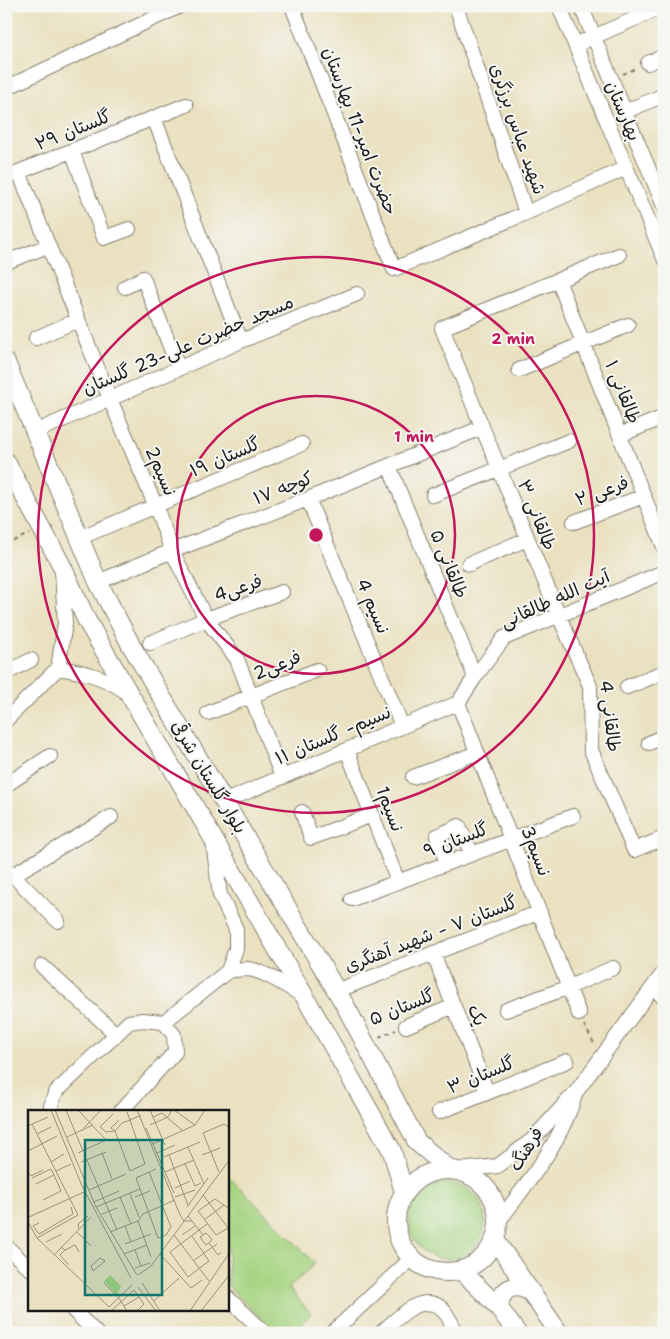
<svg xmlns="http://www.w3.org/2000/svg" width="670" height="1339" font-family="'Shantell Sans','Playpen Sans Arabic',sans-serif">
	<rect width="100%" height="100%" fill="#f6f6f2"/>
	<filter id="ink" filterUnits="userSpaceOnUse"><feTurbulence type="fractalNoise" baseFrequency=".02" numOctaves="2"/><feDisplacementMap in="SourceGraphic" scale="10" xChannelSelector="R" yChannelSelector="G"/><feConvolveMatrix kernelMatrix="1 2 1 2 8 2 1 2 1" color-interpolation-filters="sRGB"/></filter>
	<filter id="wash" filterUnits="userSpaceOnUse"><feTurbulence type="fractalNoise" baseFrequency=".0096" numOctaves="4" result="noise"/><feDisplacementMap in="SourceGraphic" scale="20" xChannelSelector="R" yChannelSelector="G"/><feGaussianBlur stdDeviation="1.12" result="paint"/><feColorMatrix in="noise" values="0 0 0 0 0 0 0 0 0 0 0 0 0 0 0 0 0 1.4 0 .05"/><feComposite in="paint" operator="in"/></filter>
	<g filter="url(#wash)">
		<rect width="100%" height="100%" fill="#eae1c0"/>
		<!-- green -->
		<path fill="#a6d481" stroke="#61784e" d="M228 1176 315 1263 289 1288 311 1314 291 1333H276L228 1286Z
			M409 1221a38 38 0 1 1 76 0a38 38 0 1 1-76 0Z"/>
	</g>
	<g filter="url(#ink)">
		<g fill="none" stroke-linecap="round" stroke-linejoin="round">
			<defs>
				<path id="minor" d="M292 6 394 269 526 213 456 6
					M559 6 664 258
					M581 6 664 206
					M575 45 664 6
					M648 63 664 56
					M6 88 180 6
					M624 112 664 95
					M154 118 241 341
					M72 151 104 238 129 229
					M19 172 110 399 156 507 172 551 206 619 237 659 282 777
					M6 177 186 105
					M526 213 626 168
					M619 255 442 328 559 616 590 686 591 750 634 850 664 838
					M6 262 48 246
					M558 280 664 547
					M125 287 143 278 179 369
					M36 338 78 320
					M519 370 628 325
					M35 432 241 341 357 294
					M620 435 664 417
					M389 466 475 677
					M433 495 569 441
					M308 499 402 726
					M574 522 644 496
					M79 538 302 444
					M469 564 527 539
					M98 582 172 551 308 499 481 428
					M150 643 206 619 282 592
					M58 668 65 623 62 570
					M58 668C84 672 104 676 126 692
					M6 673 31 660
					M627 687 664 672
					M458 703 579 1014
					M458 703 475 677 504 638 664 572
					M208 713 317 670
					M6 720 58 668
					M649 743 664 736
					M347 750 398 882
					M413 777 477 753
					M6 785 50 756
					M223 802 458 703
					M302 812 311 838 372 815
					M213 842 220 895 236 929V949L228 971
					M447 863 437 836 459 826 472 854
					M7 869 58 921
					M13 875 111 817
					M352 899 573 816
					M433 953 487 1092
					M42 966 116 1034
					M653 987 664 998
					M336 991 540 912
					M506 1010 569 987 613 968
					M164 1022 228 971C234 970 241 969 248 969 265 971 289 988 305 997
					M406 1026 454 1006
					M52 1112 51 1106 55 1093 129 1022 142 1020 164 1022 174 1035 175 1052 120 1112
					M439 1112 567 1061
					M459 1170 498 1166 532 1140 576 1092 664 972
					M499 1221C528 1182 561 1143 575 1095
					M6 1246 29 1268
					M228 1298 265 1333
					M73 1310 96 1333
					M332 1333 412 1258
					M381 1333C396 1320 419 1293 440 1307 447 1312 452 1325 457 1333"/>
				<path id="major" d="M6 363 98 582 132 647 345 1005 417 1142 449 1169
					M6 462 61 564 87 621 305 997 392 1151 404 1192
					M396 1221a51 51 0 1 1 102 0a51 51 0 1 1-102 0Z
					M495 1240 559 1333
					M461 1270 499 1308 517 1333
					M499 1308C501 1287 515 1282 532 1293"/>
			</defs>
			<!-- minor casing -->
			<use href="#minor" stroke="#837e6e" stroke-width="16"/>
			<!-- major casing -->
			<use href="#major" stroke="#837e6e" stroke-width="20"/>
			<!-- path -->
			<path stroke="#837e6e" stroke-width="2" stroke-dasharray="4 4" stroke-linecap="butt" d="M623 74 637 68
				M6 544 29 534
				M584 1025 595 1045
				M379 1037 396 1030"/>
			<!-- minor -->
			<use href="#minor" stroke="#fff" stroke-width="14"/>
			<!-- major -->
			<use href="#major" stroke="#fff" stroke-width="18"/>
		</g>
	</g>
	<!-- distance rings -->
	<g fill="none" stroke="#c2185b" stroke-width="2.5">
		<circle cx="316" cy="535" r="139"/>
		<circle cx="316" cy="535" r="278"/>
	</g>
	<g text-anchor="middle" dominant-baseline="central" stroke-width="4" stroke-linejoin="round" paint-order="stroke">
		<!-- street labels -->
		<g font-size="18" fill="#1c1c1c" stroke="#f6f6f2">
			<text transform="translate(623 111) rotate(67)">بهارستان</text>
			<text transform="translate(518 129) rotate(71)">شهید عباس برزگری</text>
			<text transform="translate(73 130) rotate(-22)">گلستان ۲۹</text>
			<text transform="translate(360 131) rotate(69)">حضرت امیر-11 بهارستان</text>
			<text transform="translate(188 345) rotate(-23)">مسجد حضرت علی-23 گلستان</text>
			<text transform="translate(623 392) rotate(68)">طالقانی ۱</text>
			<text transform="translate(225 457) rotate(-23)">گلستان ۱۹</text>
			<text transform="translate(161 471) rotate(67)">نسیم2</text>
			<text transform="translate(283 488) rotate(-21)">کوچه ۱۷</text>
			<text transform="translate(602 491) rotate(-20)">فرعی ۲</text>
			<text transform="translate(537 515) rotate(68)">طالقانی ۳</text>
			<text transform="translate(449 564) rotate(68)">طالقانی ۵</text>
			<text transform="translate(238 588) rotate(-19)">فرعی4</text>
			<text transform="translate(555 599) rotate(-24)">آیت الله طالقانی</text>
			<text transform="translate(373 606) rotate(67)">نسیم 4</text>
			<text transform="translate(277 665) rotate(-22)">فرعی2</text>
			<text transform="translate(610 716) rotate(83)">طالقانی 4</text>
			<text transform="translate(333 735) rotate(-23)">نسیم- گلستان ۱۱</text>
			<text transform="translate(209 777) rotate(59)">بلوار گلستان شرقی</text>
			<text transform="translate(390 809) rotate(69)">نسیم1</text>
			<text transform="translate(456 840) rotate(-21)">گلستان ۹</text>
			<text transform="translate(536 851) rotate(69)">نسیم3</text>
			<text transform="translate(431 934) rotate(-21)">گلستان ۷ - شهید آهنگری</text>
			<text transform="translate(402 1007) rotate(-22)">گلستان ۵</text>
			<text transform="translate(477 1015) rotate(68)">یک</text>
			<text transform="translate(481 1075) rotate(-22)">گلستان ۳</text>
			<text transform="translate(526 1149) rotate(-58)">فرهنگ</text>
		</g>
	</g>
	<!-- overview -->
	<g transform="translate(28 1110)">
		<rect width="201" height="201" fill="#eae1c0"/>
		<path d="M82 165 93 176 89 185 76 171Z" fill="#a6d481"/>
		<path fill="none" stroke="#98927e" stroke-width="1" d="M23 0 54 76 103 168M27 0 68 97 109 165M38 0 55 41M109 0 152 105 156 111H164L160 106M122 0 137 35M146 0 167 15M99 2 102 10 117 54 102 61 87 21 94 13 102 10 111 6H113M125 7 134 3 155 21M4 14 50 105 9 128M122 15 140 7 144 0M0 16 20 7M72 17 78 22 87 21 83 18 91 10M72 17 85 4M56 18 73 0M118 18 146 83M9 24 23 17M39 27 65 15M125 34 167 15 177 0M160 37 176 74M0 41 29 26M50 43 78 30 50 0M74 43 84 69M129 43 147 35M141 45 160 95M174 45 192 38M136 47 172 32M59 50 89 120M23 52 36 44M53 52 78 42M157 54 167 76 173 73M28 61 43 54M0 62 3 66 15 60M121 62 143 117 138 125 130 128 108 68 128 59M137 62 166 50M191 62 175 23 196 14 202 18M4 68 23 59 26 65 33 81 15 90M8 74 26 65M147 78 162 71M61 80 98 64M102 84 111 107M175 85 201 119M92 87 103 114M107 87 122 81M147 87 167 80M66 92 91 81M68 97 112 79M159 97 180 68M202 99 187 89 170 101 188 125 202 117M74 104 89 98M1 107 56 82M176 110 196 95M110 111 115 104 147 90M110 111 123 147M164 111 175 125M0 112 9 128 81 197 104 175M11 113 5 116 11 124 45 104 43 97M97 116 103 132M51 119 50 114 60 106M49 122 63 136M82 122 110 111M146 125 181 171M154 125 167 116M164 126 181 151 160 167 142 142 179 114M175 131 178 135 184 130 181 126M175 131 172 127 178 123 181 126M18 132 34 124M181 133 190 145 193 143M97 134 123 124M33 137 37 140 47 135 51 142M37 140 32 145 41 155M107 140 113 156M27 144 63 107M96 144 119 135M132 144 163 178 174 170M72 148 77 151 65 161 63 156ZM165 151 189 134M107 158 122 153M110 165 123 156 202 49M76 173 91 188 99 201M114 173 132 201M110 177 128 201M126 191 151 168M96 196 111 187M83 201 106 180 116 194 109 201M162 201 202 142M173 201 202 164"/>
		<path fill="#0f766e" fill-opacity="0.15" stroke="#0f766e" stroke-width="2.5" d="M57 30H134V185H57Z"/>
		<rect width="201" height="201" fill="none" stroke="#1c1c1c" stroke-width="2.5"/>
	</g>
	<circle cx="316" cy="535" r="8" fill="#c2185b" stroke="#f6f6f2" stroke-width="2.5"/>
	<g font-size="15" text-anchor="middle" font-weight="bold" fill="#c2185b" stroke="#f6f6f2" stroke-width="4" stroke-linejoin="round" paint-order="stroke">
		<text x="513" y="344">2 min</text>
		<text x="414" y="442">1 min</text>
	</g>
	<!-- margin -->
	<rect width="670" height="1339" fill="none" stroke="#f6f6f2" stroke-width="25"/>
</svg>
